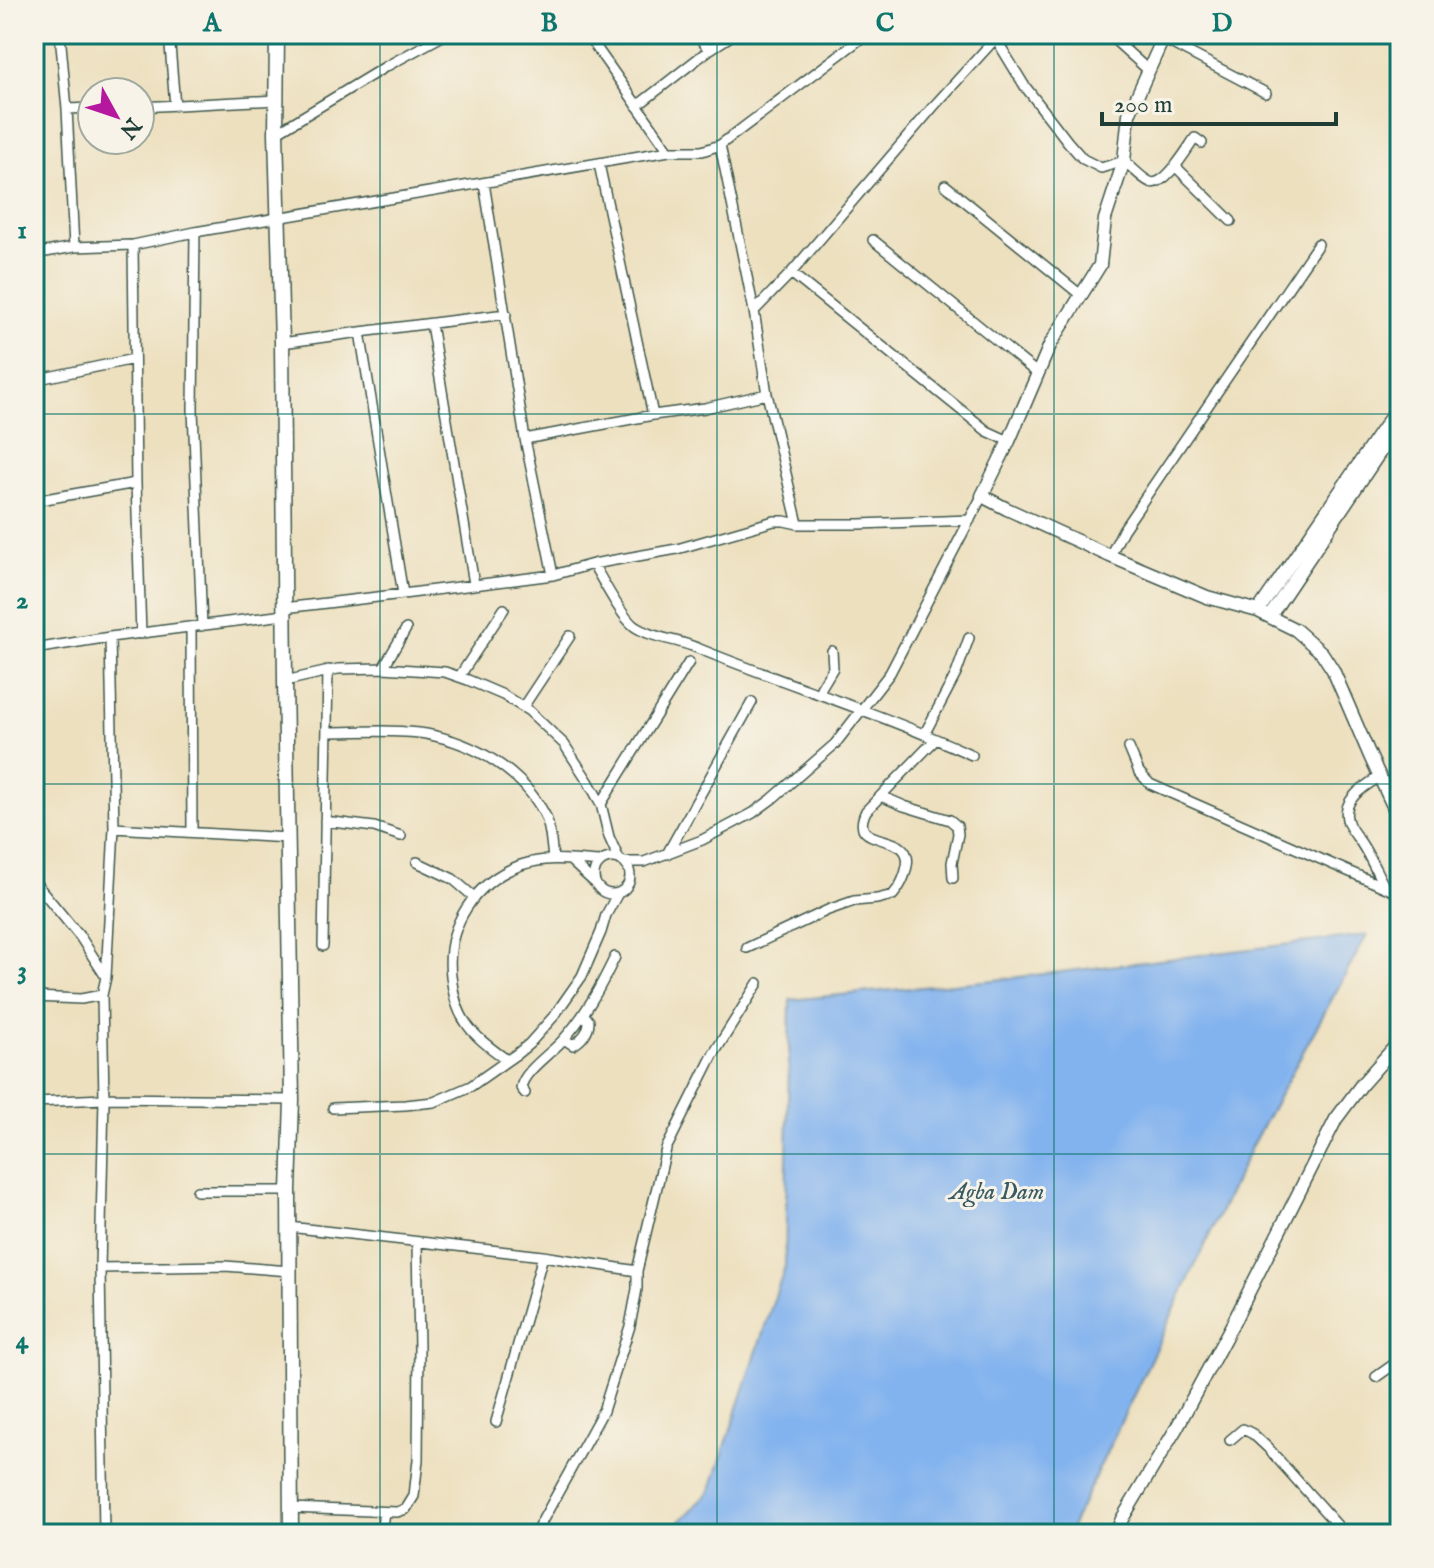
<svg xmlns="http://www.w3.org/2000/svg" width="1434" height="1568" font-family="'IM FELL English',serif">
	<rect width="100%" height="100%" fill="#f7f3e8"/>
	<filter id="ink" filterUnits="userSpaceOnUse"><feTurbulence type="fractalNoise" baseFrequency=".0125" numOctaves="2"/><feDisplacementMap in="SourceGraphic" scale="16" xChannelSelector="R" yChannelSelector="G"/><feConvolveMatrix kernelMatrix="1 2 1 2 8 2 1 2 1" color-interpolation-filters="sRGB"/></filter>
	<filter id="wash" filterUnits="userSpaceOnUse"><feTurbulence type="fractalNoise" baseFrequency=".006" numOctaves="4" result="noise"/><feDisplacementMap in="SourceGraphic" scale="32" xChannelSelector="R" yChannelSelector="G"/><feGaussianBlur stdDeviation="1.8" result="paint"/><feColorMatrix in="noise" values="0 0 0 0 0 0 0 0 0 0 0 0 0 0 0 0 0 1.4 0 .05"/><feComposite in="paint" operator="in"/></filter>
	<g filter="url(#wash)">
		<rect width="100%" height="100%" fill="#ede0bf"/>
		<!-- water -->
		<path fill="#83b3ee" stroke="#517891" stroke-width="2" d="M1367 935 1252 1145 1068 1534H667L710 1492 785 1266 790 1000 994 980Z"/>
	</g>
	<g filter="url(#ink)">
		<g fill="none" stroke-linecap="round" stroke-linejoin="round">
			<defs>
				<path id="minor" d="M60 34 67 109 74 247
					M169 34 175 106
					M587 34 669 151
					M697 34 709 50
					M993 34 1024 85 1068 142 1083 159 1101 168 1124 161C1132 167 1141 178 1150 182 1165 188 1187 149 1195 138L1202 143
					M1108 34 1148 70
					M1395 34 1400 38
					M1163 39 1266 93
					M637 106 709 50 734 34
					M140 107 277 100
					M67 109 92 108
					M276 133 385 67 446 34
					M720 145 754 311 767 394 798 524
					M599 164 653 415
					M1175 166 1231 221
					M484 183 525 439 553 575
					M945 185 1082 296
					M195 232 193 410 202 626
					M873 240 1037 373
					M133 245 136 483 141 634
					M34 254 74 247 133 245 195 232 669 151H702L720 145 867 34
					M791 273 987 431 1009 441
					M754 311 791 273 933 107 996 38
					M431 324 474 584
					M360 332 403 594
					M282 343 360 332 506 314
					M34 380 134 359
					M525 439 653 415 705 408 767 394
					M34 501 136 483
					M1110 556 1123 530 1318 244
					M593 564C602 579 621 616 634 626 651 638 677 639 697 648 788 685 883 714 972 755
					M284 608 403 594 553 575 593 564 677 549 774 521H784L798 524H859L970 520
					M191 627 192 832
					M34 649 110 637 284 615
					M383 668 406 629
					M459 677 504 609
					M285 681 338 669 383 668 445 672 468 680 503 695 529 711 564 744 588 781 601 804 609 837 619 859
					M821 695V688L833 668 832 651
					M523 707 570 636
					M327 732C359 732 395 729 426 734 475 743 522 771 545 815 551 828 551 844 553 858
					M925 733 956 674 969 638
					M1129 748 1139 772 1150 784 1400 894
					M1379 777C1363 787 1338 802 1349 825 1353 833 1359 839 1363 846 1371 859 1377 873 1384 886
					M881 796 904 806 950 820 957 826 958 834 952 863 953 878
					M601 804 689 662
					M325 821 374 827 401 836
					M114 828 288 838
					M667 854 752 702
					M594 876a18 18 0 1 1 36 0a18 18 0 1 1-36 0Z
					M417 862 453 879 474 897
					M572 862 594 882
					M625 862H644L702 840 753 813 772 799 835 744 890 673 982 496
					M34 881 81 938 106 977
					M323 946 328 670
					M747 948 828 910 854 901 877 899 893 895C901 886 905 877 907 866 914 828 846 852 866 811L936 739
					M34 997 81 999 102 995
					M564 1039 573 1045C582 1040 589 1031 589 1021L584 1015
					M507 1060C492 1049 476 1038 466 1023 456 1009 453 992 451 976 445 927 474 882 521 865 547 856 573 860 599 862
					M525 1093 521 1088C523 1072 550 1054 562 1041 585 1016 600 988 615 957
					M104 1098 292 1100
					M34 1102 104 1099
					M333 1108 405 1105 434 1102 471 1086 518 1053 529 1044 554 1016 582 976 601 932 606 915 618 893
					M197 1191H289
					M289 1227 543 1256 637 1271
					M100 1268 225 1266 290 1271
					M1376 1377 1400 1360
					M496 1422 543 1256
					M1230 1440 1243 1429 1253 1434 1268 1448 1345 1534
					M290 1508 397 1512 406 1509 414 1496 418 1460 419 1348 417 1243
					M104 1534 100 1268 104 1099 102 995 106 977 114 828 110 637
					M381 1534 384 1512
					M535 1534 603 1411 630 1326 637 1289V1271L666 1149 713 1055 758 983"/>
				<path id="tertiary" d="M1165 34 1129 114 1124 161 1105 219 1100 265 1050 345 1009 441 982 496 1007 509 1110 556 1207 597 1258 611 1296 630 1322 653 1333 670 1370 756 1400 821
					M1258 611 1400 404
					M1270 616 1400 422
					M1116 1534 1122 1519 1176 1429 1233 1323 1336 1119 1362 1084 1400 1041"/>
				<path id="primary" d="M277 34 276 133 282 343 285 681 292 1100 289 1191 291 1534"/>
			</defs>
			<!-- minor casing -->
			<use href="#minor" stroke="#3e5549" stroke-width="12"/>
			<!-- tertiary casing -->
			<use href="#tertiary" stroke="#3e5549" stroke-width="15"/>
			<!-- primary casing -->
			<use href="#primary" stroke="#3e5549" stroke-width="17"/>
			<!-- minor -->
			<use href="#minor" stroke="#fff" stroke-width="9"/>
			<!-- tertiary -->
			<use href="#tertiary" stroke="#fff" stroke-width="12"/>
			<!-- primary -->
			<use href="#primary" stroke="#fff" stroke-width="14"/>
		</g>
	</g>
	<!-- grid -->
	<path fill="none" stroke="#0f766e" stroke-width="2" stroke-opacity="0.55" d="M380 34V1534M717 34V1534M1054 34V1534M34 414H1400M34 784H1400M34 1154H1400"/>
	<g text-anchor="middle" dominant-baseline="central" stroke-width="6" stroke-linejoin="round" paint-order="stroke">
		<!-- water labels -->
		<g font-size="24" font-style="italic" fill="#385a62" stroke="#f7f3e8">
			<text x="997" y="1192">Agba Dam</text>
		</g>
	</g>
	<!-- margin -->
	<rect width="1434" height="1568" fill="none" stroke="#f7f3e8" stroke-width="88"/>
	<!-- north arrow -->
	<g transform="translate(116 116) rotate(130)"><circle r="38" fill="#f7f3e8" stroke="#a1aaa0" stroke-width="2"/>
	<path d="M0-6L14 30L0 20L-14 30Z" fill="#b5179e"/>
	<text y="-12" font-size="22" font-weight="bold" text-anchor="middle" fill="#1f3d34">N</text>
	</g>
	<!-- scale -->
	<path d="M1102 112v12h234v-12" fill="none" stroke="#1f3d34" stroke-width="4"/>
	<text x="1114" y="112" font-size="24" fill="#1f3d34" stroke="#f7f3e8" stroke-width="6" paint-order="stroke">200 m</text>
	<rect x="44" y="44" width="1346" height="1480" fill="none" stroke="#0f766e" stroke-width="3"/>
	<g font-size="26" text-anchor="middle" font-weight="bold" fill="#0f766e">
		<text x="212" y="31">A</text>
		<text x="549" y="31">B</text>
		<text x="885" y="31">C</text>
		<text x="1222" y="31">D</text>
		<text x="22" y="238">1</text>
		<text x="22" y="608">2</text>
		<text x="22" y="978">3</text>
		<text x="22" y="1348">4</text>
	</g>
</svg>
